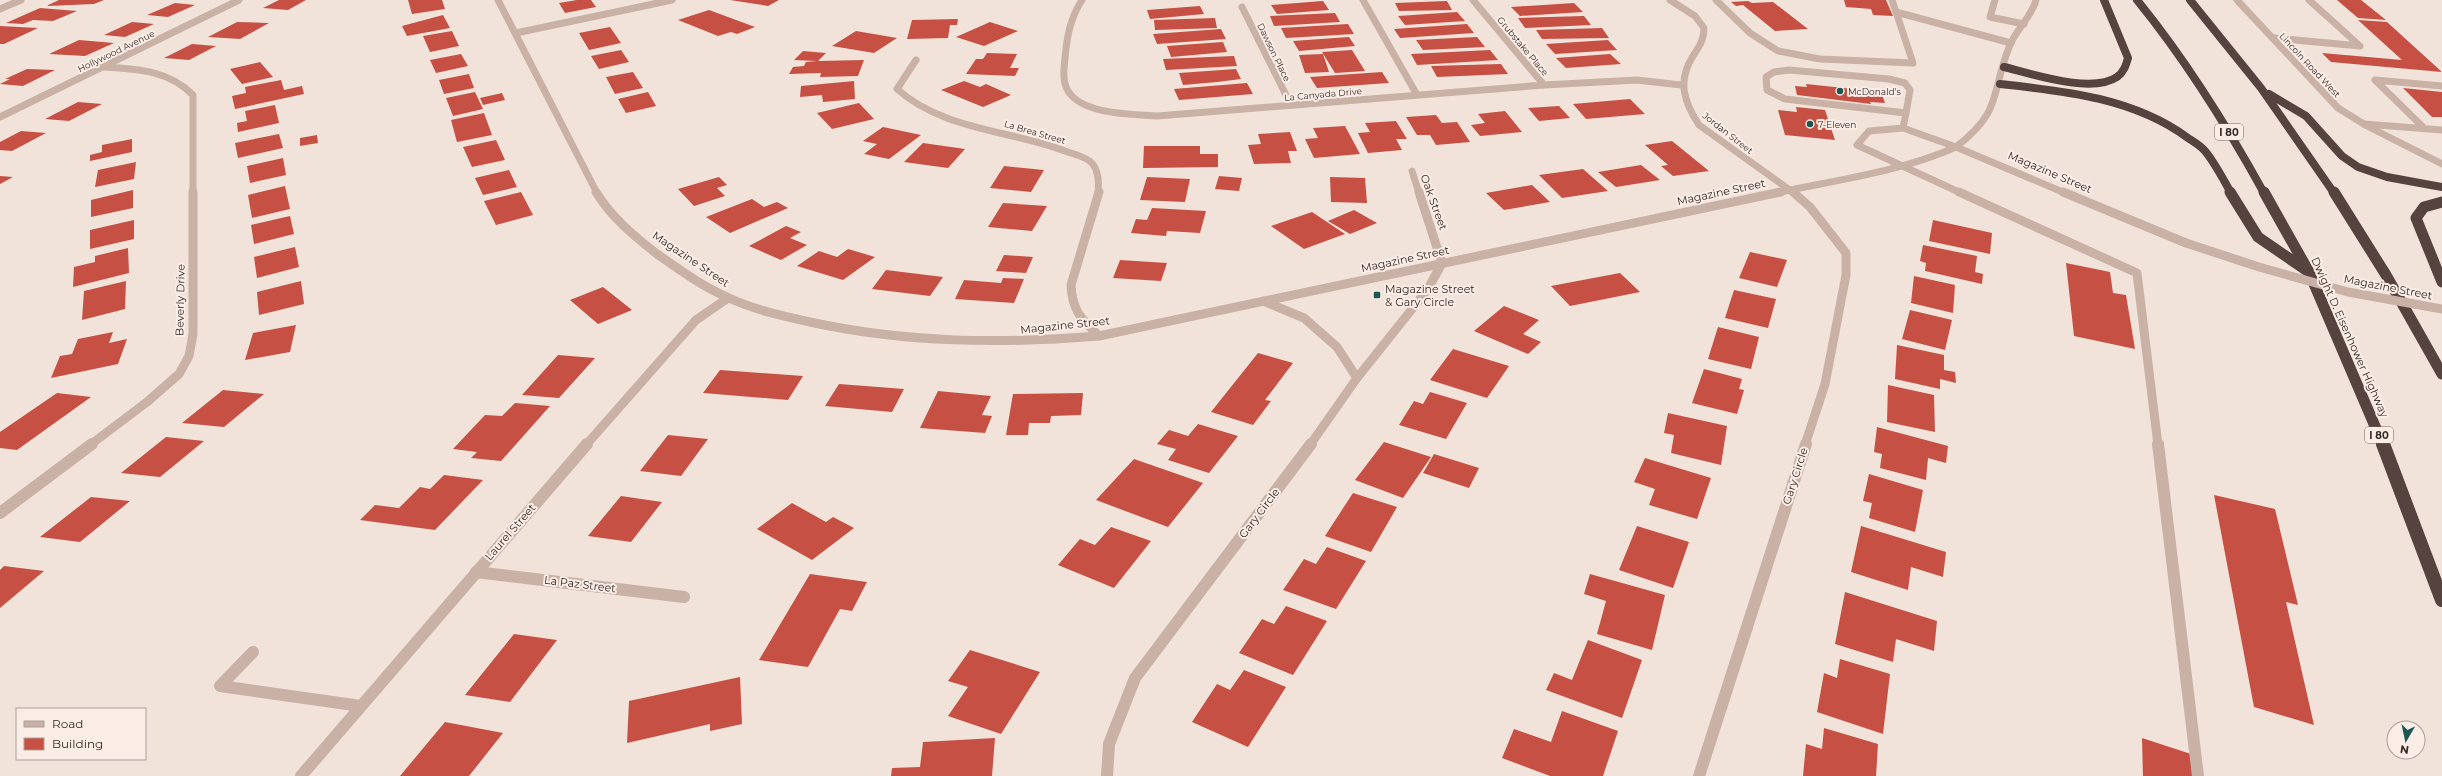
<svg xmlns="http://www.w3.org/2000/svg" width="2442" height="776" font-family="Montserrat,sans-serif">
	<rect width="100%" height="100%" fill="#f1e3da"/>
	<!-- building -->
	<path fill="#c55043" d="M59 0H104L94 4 46 6Z
		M279 0H306L288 10 263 8Z
		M408 0H442L445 9 412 14Z
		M577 0H591L596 7 565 13 559 3Z
		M730 0H779L768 6Z
		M1844 0H1886L1893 16 1873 15 1871 9 1846 7Z
		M2337 0H2361L2386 20 2358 18Z
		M1323 1 1329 10 1277 14 1271 5Z
		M1447 1 1452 10 1399 11 1395 3Z
		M1748 1 1752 3 1773 2 1808 29 1775 31 1743 5 1736 6 1731 2Z
		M175 3 195 5 168 17 147 15Z
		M1574 3 1583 12 1520 16 1511 7Z
		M1200 6 1204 14 1150 19 1147 10Z
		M40 8 77 11 53 21 33 20 23 24 6 23Z
		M709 10 755 27 737 34 731 32 718 36 678 20Z
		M1457 12 1465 21 1405 25 1398 16Z
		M1335 13 1340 22 1274 26 1270 16Z
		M443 15 450 28 407 36 402 26Z
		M1584 16 1591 25 1525 28 1518 18Z
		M1215 18 1217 28 1155 30 1154 20Z
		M958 19 957 25H950L948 38 907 39 912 20Z
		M2358 20 2387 22 2442 72 2331 62 2322 53 2402 60Z
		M132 22 154 24 125 37 104 35Z
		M237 22 269 23 240 39 208 37Z
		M990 22 1018 31 984 46 956 37Z
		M1348 24 1354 34 1286 38 1281 28Z
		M1467 24 1474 33 1400 38 1394 29Z
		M0 26 38 28 4 44H0Z
		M610 27 621 43 589 50 579 33Z
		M1602 28 1609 38 1542 39 1536 30Z
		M1221 29 1226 39 1157 44 1153 34Z
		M452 31 459 46 430 52 423 36Z
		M856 31 897 38 874 53 832 46Z
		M1349 37 1355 46 1299 51 1293 41Z
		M1477 37 1485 47 1423 50 1416 40Z
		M79 40 114 43 85 56 49 54Z
		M1608 40 1617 50 1555 54 1546 44Z
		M1223 42 1227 52 1171 57 1167 46Z
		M192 44 216 46 189 60 164 58Z
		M621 50 629 62 599 69 591 56Z
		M1352 50 1365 71 1335 73 1322 52Z
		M1490 50 1498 60 1417 65 1411 54Z
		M803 51 826 53 818 61 864 60 858 76 820 77 821 73 789 74 793 67 804 66 806 62 817 61 794 60Z
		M987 53 1017 54 1010 68H1019L1015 76 966 74 976 59H983Z
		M461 54 468 66 436 73 430 60Z
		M1323 54 1329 72 1305 73 1299 55Z
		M1610 54 1621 64 1566 68 1556 58Z
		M1234 56 1237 66 1166 70 1163 59Z
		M260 62 273 77 242 84 230 69Z
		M1501 64 1508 74 1437 77 1431 66Z
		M27 69 55 70 23 86 0 84 10 79H5Z
		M1236 69 1241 79 1217 82 1183 85 1179 73Z
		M633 72 643 88 615 94 606 77Z
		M1382 72 1389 83 1317 88 1310 77Z
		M469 74 474 88 444 94 439 80Z
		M281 80 284 90 302 86 304 94 235 109 232 96 246 93 245 87Z
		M854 81 855 99 823 102 822 95 800 97 801 86Z
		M964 81 980 87 986 84 1011 95 983 107 941 90Z
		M1247 83 1253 94 1179 100 1174 89Z
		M1806 84 1881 92 1885 103 1870 102 1871 104 1797 95 1795 86 1807 87Z
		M2403 88 2442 92V117H2432Z
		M475 92 483 109 453 116 446 98Z
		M648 92 656 106 626 113 618 99Z
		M502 93 505 100 483 105 480 98Z
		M1630 99 1645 114 1586 119 1573 104Z
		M78 102 102 104 69 121 45 119Z
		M859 103 874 119 832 129 817 113Z
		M275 105 279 123 238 132 237 123 247 121 245 111Z
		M1559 106 1570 118 1539 121 1528 108Z
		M1796 107 1825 110 1835 140 1785 135 1778 110 1797 112Z
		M1505 111 1522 132 1480 136 1471 125 1485 123 1478 114Z
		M484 113 492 135 457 142 451 120Z
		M1436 115 1442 123 1457 122 1470 142 1436 145 1430 135H1417L1406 117Z
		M1396 121 1407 139H1396L1402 150 1368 153 1358 133 1370 132 1365 123Z
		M1345 126 1360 154 1314 158 1305 139 1318 138 1313 128Z
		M883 127 921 135 889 159 864 154 877 144 863 141Z
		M21 131 46 133 12 151 0 150V142Z
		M1290 132 1297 151H1288L1291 163 1254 164 1248 145 1261 144 1258 134Z
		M279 134 283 148 238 158 235 143Z
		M317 135 318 143 300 146V138Z
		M132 139V152L90 161V155L102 152V145Z
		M496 140 505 160 472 167 463 147Z
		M1672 141 1709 171 1673 176 1661 166 1668 165 1645 145Z
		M923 143 965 149 948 168 904 162Z
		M1144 146H1200V154H1218V167L1143 168Z
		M283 158 286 175 250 183 247 166Z
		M136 162 134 179 95 187 98 170Z
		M1641 165 1660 180 1616 187 1598 172Z
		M1004 166 1044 170 1031 192 990 188Z
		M1583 169 1608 191 1562 198 1539 175Z
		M509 170 517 187 483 195 475 178Z
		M0 176 13 177 0 184Z
		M1219 176 1242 178 1239 191 1215 189Z
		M719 177 727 185 717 188 725 196 694 206 678 189Z
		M1147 177 1190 179 1185 202 1140 200Z
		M1330 177 1365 178 1367 203 1331 202Z
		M1532 185 1550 202 1504 210 1486 193Z
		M285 186 290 209 252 218 248 195Z
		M133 190V208L91 217V200Z
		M521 192 533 215 496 225 484 201Z
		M752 199 764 207 777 202 788 208 730 233 706 217Z
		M1003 203 1047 206 1032 231 988 227Z
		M1152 208 1206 211 1200 233 1167 231 1166 236 1131 233 1136 219 1147 220Z
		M1354 210 1377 223 1350 234 1328 221Z
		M1312 212 1345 234 1304 249 1271 226Z
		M290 216 294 234 254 244 251 225Z
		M134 220V239L90 249V230Z
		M1933 220 1992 233 1990 254 1929 241Z
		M786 226 801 232 790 238 807 245 781 260 749 246Z
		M1923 245 1977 256 1975 272 1983 274 1982 284 1925 271 1926 263 1920 261Z
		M295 247 299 267 257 278 254 257Z
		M128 248 129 273 73 287 74 267 95 262V256Z
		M848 249 875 257 843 280 797 266 819 251 837 257Z
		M1750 252 1787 260 1777 287 1739 278Z
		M1004 255 1033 257 1026 273 996 271Z
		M1120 260 1167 263 1161 281 1113 278Z
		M2066 263 2110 272 2113 293 2126 295 2135 349 2074 336Z
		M886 270 943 277 930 296 872 289Z
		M1620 273 1640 292 1570 306 1551 286Z
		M1914 276 1955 285 1953 313 1911 303Z
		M1003 278 1024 279 1014 303 955 299 964 280 1001 283Z
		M126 281 125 309 82 320 84 291Z
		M301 281 304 304 259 315 257 292Z
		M603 287 632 310 598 324 570 300Z
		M1734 290 1776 299 1768 328 1725 318Z
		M1504 306 1539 320 1523 334 1541 342 1528 354 1474 331Z
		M1910 310 1952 320 1945 350 1902 339Z
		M296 325 290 352 245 360 253 333Z
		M1718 327 1759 337 1751 369 1708 359Z
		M113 332 109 343 127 339 118 364 51 378 60 356 72 354 78 339Z
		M1897 345 1944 355V370L1955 372 1956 383 1940 379V389L1895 379Z
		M1453 349 1509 366 1487 398 1430 380Z
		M1258 353 1293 363 1265 400 1271 401 1253 425 1211 412Z
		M558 355 595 358 559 398 522 395Z
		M1704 369 1742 379 1739 389 1744 390 1737 414 1692 403Z
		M720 370 803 376 788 400 703 393Z
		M839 384 904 389 892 412 825 406Z
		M1888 385 1934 395 1935 432 1887 422Z
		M223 390 264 394 224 427 182 423Z
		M938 391 991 396 982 415 992 416 985 433 920 428Z
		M1430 392 1467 403 1446 439 1399 425 1414 401 1423 404Z
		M57 393 91 397 17 450 0 448V432Z
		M1083 393 1081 415 1051 416 1050 423H1029L1028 435H1006L1013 394Z
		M515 403 550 406 501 461 471 458 477 452 453 449 485 415 502 416Z
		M1668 413 1727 426 1721 465 1671 453 1674 435 1664 433Z
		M1198 424 1238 436 1209 473 1168 460 1176 449 1157 444 1169 430 1188 436Z
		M1877 427 1948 446 1946 463 1928 458 1926 480 1880 468 1882 454 1874 452Z
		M668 435 708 439 681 476 640 471Z
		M166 437 204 441 160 477 121 473Z
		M1384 442 1431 457 1403 498 1355 480Z
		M1434 454 1479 468 1469 488 1423 473Z
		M1645 458 1711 478 1697 519 1649 505 1655 489 1634 482Z
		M1134 459 1203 483 1168 527 1096 500Z
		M1869 474 1923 490 1915 532 1869 518 1872 503 1863 501Z
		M444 475 483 480 435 530 360 520 375 505 399 508 420 487 430 489Z
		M1353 493 1397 507 1371 552 1325 536Z
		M2214 495 2275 509 2298 605 2286 602 2314 725 2254 707Z
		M621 496 662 502 631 542 588 536Z
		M91 497 130 501 80 542 40 537Z
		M792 503 826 522 833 517 854 528 812 560 757 529Z
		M1637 526 1689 542 1673 588 1619 570Z
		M1861 526 1946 552 1943 577 1911 567 1908 590 1851 572Z
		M1111 527 1151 541 1114 588 1058 565 1080 539 1095 545Z
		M1327 547 1366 561 1336 609 1283 590 1304 559 1316 564Z
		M4 566 44 571 0 608V570Z
		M810 574 867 582 852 611 840 609 808 667 759 660Z
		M1590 574 1665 595 1652 650 1597 634 1606 601 1584 594Z
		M1845 592 1937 621 1934 651 1896 639 1893 662 1835 644Z
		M1286 606 1327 621 1293 675 1239 653 1262 619 1274 624Z
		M514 634 557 640 510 702 465 695Z
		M1588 640 1642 660 1622 718 1546 690 1554 673 1572 680Z
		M970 650 1040 672 1001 734 948 716 968 687 948 681Z
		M1840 659 1890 674 1883 734 1817 712 1824 673 1837 678Z
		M1244 670 1286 687 1248 747 1192 722 1217 684 1230 690Z
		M740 677 742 724 710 731V724L627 743 629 701Z
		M1562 711 1618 731 1603 776H1550L1502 758 1514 729 1551 742Z
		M445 722 503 733 469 776H400Z
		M1824 728 1878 744 1876 776H1803L1806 744 1822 749Z
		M995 738 992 776H891L892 768 920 767 923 742Z
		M2142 738 2194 755 2196 776H2143Z"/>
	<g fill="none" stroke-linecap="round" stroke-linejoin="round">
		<!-- service-far2 -->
		<path stroke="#c9b1a6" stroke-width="7" d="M1716 0 1750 33 1778 51 1820 59 1913 63 1892 0
			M1995 0 1990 17 2024 24
			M1896 12 2011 43
			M2274 38 2360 46 2309 0
			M1789 70 1889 79 1905 83 1910 90 1906 113 1785 99 1767 90 1766 77 1774 72Z
			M1906 113 1903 128 1956 147
			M2364 124 2442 130
			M1903 128 1869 131 1857 145 1961 193
			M2424 128 2375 80 2442 86"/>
		<!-- service-far1 -->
		<path stroke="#c9b1a6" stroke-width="9" d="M1959 192 2137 273 2158 445"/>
		<!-- service -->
		<path stroke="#c9b1a6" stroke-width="12" d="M2158 444 2198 776
			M253 652 220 686 361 706"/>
		<!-- minor-far2 -->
		<path stroke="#c9b1a6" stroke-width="7" d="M1082 0C1070 19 1067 36 1065 58 1064 69 1062 81 1068 91 1083 115 1132 114 1157 116L1544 85 1637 80 1681 85
			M1363 0 1417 95
			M1473 0 1544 85
			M1670 0 1695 16 1704 28C1704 40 1699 47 1693 56 1677 81 1684 102 1699 125L1794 193
			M1242 7 1291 105
			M0 9 21 0
			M516 33 672 0
			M916 60 897 89C943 130 1009 130 1065 151 1073 154 1087 157 1092 163 1099 171 1099 183 1098 193
			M104 67C137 69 169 70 193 95V193
			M0 117 239 0
			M1412 171 1419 193"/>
		<!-- minor-far1 -->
		<path stroke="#c9b1a6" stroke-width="9" d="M1099 192 1071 285C1072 310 1081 319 1099 336
			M1793 192 1810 207 1846 253V275L1825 384 1805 445
			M90 445 147 402 179 374 189 356 193 334V192
			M1310 445 1357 378 1428 289 1442 263 1419 192"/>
		<!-- minor -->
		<path stroke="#c9b1a6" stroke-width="12" d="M0 513 92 444
			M476 572 684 597
			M1107 776 1109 744 1135 678 1311 444
			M1699 776 1806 444"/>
		<!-- tertiary-far2 -->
		<path stroke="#c9b1a6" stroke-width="7" d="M498 0 597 193
			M2237 0 2338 108 2367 126 2442 164
			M1956 147C2004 110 1990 93 2010 45 2017 28 2031 18 2036 0
			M1776 193C1836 180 1900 172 1956 147L2065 193"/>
		<!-- tertiary-far1 -->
		<path stroke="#c9b1a6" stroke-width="9" d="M596 192C611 217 634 236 657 254 680 270 703 287 729 298 755 310 783 316 810 322 906 343 1002 344 1099 336L1781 192
			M2063 192 2186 243
			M1263 301 1304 318 1337 347 1357 378
			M586 445 696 320 728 298"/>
		<!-- tertiary -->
		<path stroke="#c9b1a6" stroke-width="12" d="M301 776 587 444"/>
		<!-- motorway-far2 -->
		<path stroke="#56423e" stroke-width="8" d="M2137 0C2185 59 2227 126 2264 193
			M2190 0 2261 88 2334 193
			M2004 67C2032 74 2092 94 2117 77 2124 72 2126 65 2128 58L2104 0
			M2000 84C2065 91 2134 98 2188 138 2194 142 2201 146 2205 151 2215 163 2223 179 2231 193
			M2269 94 2306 116 2342 156 2358 167 2387 177 2442 187"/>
		<!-- motorway-far1 -->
		<path stroke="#56423e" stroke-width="11" d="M2230 192 2258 237 2306 270
			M2264 192 2309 272 2383 445
			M2334 192 2386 275 2442 374
			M2442 202 2424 207 2416 218 2442 282"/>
		<!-- motorway -->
		<path stroke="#56423e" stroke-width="14" d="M2383 444 2442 600"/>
		<!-- tertiary-bridge -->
		<path stroke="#c9b1a6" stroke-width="9" d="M2186 243 2259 267 2348 292 2442 309"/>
	</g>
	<!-- markers -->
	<g fill="#1d5651" stroke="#f9ede6" stroke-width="1.5">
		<circle cx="1840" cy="91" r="4"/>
		<circle cx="1810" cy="124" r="4"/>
		<rect x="1373" y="291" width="8" height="8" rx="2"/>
	</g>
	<g text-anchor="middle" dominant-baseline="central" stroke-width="4" stroke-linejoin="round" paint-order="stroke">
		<!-- far-street labels -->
		<g font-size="9" fill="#352927" stroke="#f9ede6">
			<text transform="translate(1523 46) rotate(50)">Grubstake Place</text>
			<text transform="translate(116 51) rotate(-26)">Hollywood Avenue</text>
			<text transform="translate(1274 52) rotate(64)">Dawson Place</text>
			<text transform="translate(2310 65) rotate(47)">Lincoln Road West</text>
			<text transform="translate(1323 94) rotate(-5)">La Canyada Drive</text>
			<text transform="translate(1035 132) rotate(16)">La Brea Street</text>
			<text transform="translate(1728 133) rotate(38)">Jordan Street</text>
		</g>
		<!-- far-poi labels -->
		<g font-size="9" fill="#352927" stroke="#f9ede6" text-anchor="start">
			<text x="1848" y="91">McDonald's</text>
			<text x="1818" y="124">7-Eleven</text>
		</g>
		<!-- shield labels -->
		<g fill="#f9ede6" stroke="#706460" stroke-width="1">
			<rect x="2215" y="124" width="28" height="16" rx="3"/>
			<rect x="2365" y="427" width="28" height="16" rx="3"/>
		</g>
		<g font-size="10" font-weight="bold" fill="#352927">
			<text x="2229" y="132">I 80</text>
			<text x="2379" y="435">I 80</text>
		</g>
		<!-- street labels -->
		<g font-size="11" fill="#352927" stroke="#f9ede6">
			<text transform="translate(2050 172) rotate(23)">Magazine Street</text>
			<text transform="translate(1721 192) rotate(-12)">Magazine Street</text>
			<text transform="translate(1434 202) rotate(70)">Oak Street</text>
			<text transform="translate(691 259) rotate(34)">Magazine Street</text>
			<text transform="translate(1405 259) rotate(-12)">Magazine Street</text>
			<text transform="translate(2388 287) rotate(11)">Magazine Street</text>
			<text transform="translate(180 300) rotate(-89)">Beverly Drive</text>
			<text transform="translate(1065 325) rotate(-6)">Magazine Street</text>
			<text transform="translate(2350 337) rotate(66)">Dwight D. Eisenhower Highway</text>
			<text transform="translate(1795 476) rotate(-72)">Gary Circle</text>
			<text transform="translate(1259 513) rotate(-53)">Gary Circle</text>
			<text transform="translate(510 532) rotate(-49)">Laurel Street</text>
			<text transform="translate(580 584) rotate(7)">La Paz Street</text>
		</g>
		<!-- poi labels -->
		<g font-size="11" fill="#352927" stroke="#f9ede6" text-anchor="start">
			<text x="1385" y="289">Magazine Street<tspan x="1385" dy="13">&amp; Gary Circle</tspan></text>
		</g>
	</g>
	<!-- legend -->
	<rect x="16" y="708" width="130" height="52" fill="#f9ede6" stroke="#ab9f9a"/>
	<rect x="24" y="721" width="20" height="6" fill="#c9b1a6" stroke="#ab9f9a"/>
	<text x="52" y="728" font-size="12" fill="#352927">Road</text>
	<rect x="24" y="738" width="20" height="12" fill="#c55043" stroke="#ab9f9a"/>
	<text x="52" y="748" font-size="12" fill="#352927">Building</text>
	<!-- north arrow -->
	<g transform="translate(2406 740) rotate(189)"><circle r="19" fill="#f9ede6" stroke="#ab9f9a"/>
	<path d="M0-3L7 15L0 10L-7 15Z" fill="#1d5651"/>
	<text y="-6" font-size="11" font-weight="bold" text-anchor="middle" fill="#352927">N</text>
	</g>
</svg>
